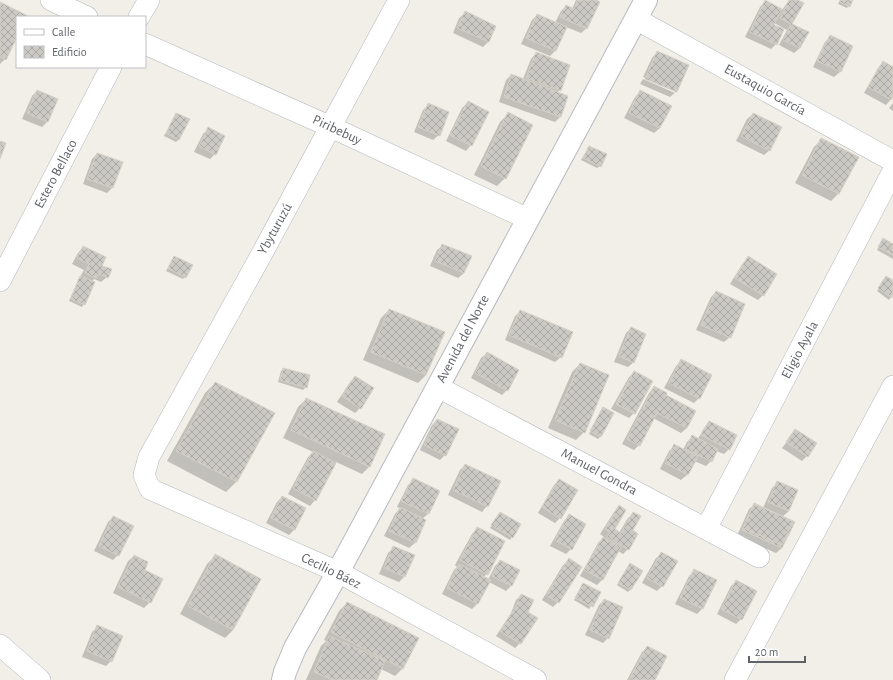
<svg xmlns="http://www.w3.org/2000/svg" width="893" height="680" font-family="'Alegreya Sans',sans-serif">
	<defs>
		<pattern id="building-cross-hatch" width="8" height="8" patternUnits="userSpaceOnUse"><rect width="8" height="8" fill="#cccac5"/><path d="M0 0l8 8M0 8l8-8" fill="none" stroke="#a9a8a4"/></pattern>
	</defs>
	<rect width="100%" height="100%" fill="#f1efe8"/>
	<!-- shadow -->
	<path fill="#0003" d="M576 0H595L587 28 581 33 566 27 555 51 550 56 521 44 532 20 537 15 555 23 561 11 566 6 572 9Z
		M789 0H796L802 3 791 24 807 33 800 48 794 53 779 45 787 30 774 23 773 25 776 44 771 49 745 37 760 7 765 2 782 10Z
		M840 0H852L847 8 838 4Z
		M0 3 26 17H17V35L5 59 0 64Z
		M465 13 495 26 488 42 483 47 453 33 459 18Z
		M830 37 851 47 840 72 834 77 813 67 825 42Z
		M657 52 687 65 676 92 670 97 640 84 643 79 675 93V91L643 77 652 58Z
		M536 53 560 90 557 93 567 96 560 117 555 122 499 102 506 80 511 75 523 79 531 59Z
		M883 62 893 68V97L886 105 864 93 878 68Z
		M37 91 57 99 47 122 42 127 22 119 32 96Z
		M640 92 660 128 654 133 624 118 635 97Z
		M468 102 471 145 466 151 446 141 462 108Z
		M893 103V111L889 108Z
		M429 104 439 135 433 140 414 132 423 110Z
		M176 114 179 139 176 142 164 136Z
		M508 114 505 178 497 186 474 175 500 122Z
		M753 114 770 150 764 155 736 141 747 119Z
		M208 129 215 154 210 159 194 152 203 134Z
		M822 139 839 193 831 201 795 183 814 147Z
		M589 147 600 166 597 168 581 160Z
		M97 154 112 188 107 193 83 184 92 159Z
		M883 239 893 245V259L877 250Z
		M443 245 464 273 458 278 430 266 437 250Z
		M83 247 101 266 107 277 101 282 94 279 92 282 84 304 82 307 69 301 78 280 84 270 72 264 78 253Z
		M174 257 185 277 183 279 166 271Z
		M748 258 763 295 758 300 730 284 743 263Z
		M886 277 893 282V294L889 300 877 291Z
		M716 292 730 337 724 342 696 330 711 297Z
		M389 310 426 375 418 383 363 360 381 318Z
		M521 311 561 357 555 362 505 340 515 316Z
		M631 328 634 362 628 367 614 362 626 333Z
		M487 353 507 390 502 395 471 378 481 358Z
		M681 361 699 398 694 403 664 388 676 366Z
		M580 364 584 432 576 440 548 428 572 372Z
		M284 369 306 387 303 390 278 382 281 371Z
		M634 372V413L629 418 611 409 629 377Z
		M355 377 360 408 355 413 337 402 350 382Z
		M215 383 274 413 236 482 226 492 167 461 205 393Z
		M654 387 665 396 695 411 687 428 681 433 653 418 639 445 634 450 622 444 649 393Z
		M306 399 370 466 362 474 336 462 315 500 310 506 288 494 308 457 313 452 283 438 298 407Z
		M601 411 600 437 598 439 589 434Z
		M437 420 445 455 440 460 420 450 432 425Z
		M709 422 729 449 724 454 716 451 711 461 706 466 694 461 687 475 681 480 660 469 669 451 674 446 683 450 687 442 692 437 698 439 704 428Z
		M796 430 807 456 802 461 782 448Z
		M465 465 487 506 482 512 448 495 460 470Z
		M413 480 438 492 428 514 422 519 425 520 415 543 409 548 384 536 395 514 400 508 397 507 408 485Z
		M559 480 560 518 555 523 538 513 554 485Z
		M777 483 789 511 782 517 794 522 782 548 776 553 737 536 749 509 755 504 763 508 772 488Z
		M282 497 305 509 294 530 289 535 266 523 277 502Z
		M619 506 614 529 619 533 628 518 634 513 628 549 623 554 618 551 602 580 597 585 580 576 598 543 604 537 600 534 614 512Z
		M500 513 519 525 510 540 490 528Z
		M569 515 571 549 566 554 550 546 564 521Z
		M113 517 118 555 113 560 94 551 108 522Z
		M477 528 487 574 483 577 488 580 495 566 500 561 519 571 511 586 506 591 489 582 477 604 472 609 442 594 454 570 457 567 455 565 472 534Z
		M393 548 404 577 399 582 379 574 388 553Z
		M662 553V586L657 591 642 583 656 558Z
		M134 556 144 571 150 602 144 608 113 593 128 561Z
		M215 556 233 630 225 638 180 614 207 564Z
		M569 560 558 602 553 607 542 600 563 565Z
		M628 567 630 590 628 592 617 585Z
		M694 571 716 581 702 609 697 614 675 604 689 576Z
		M736 581 741 619 736 624 717 614 731 586Z
		M584 584 599 592 589 609 574 600Z
		M521 595 527 612 520 643 515 648 496 636 511 613 516 600Z
		M604 600 608 638 603 643 585 635 599 605Z
		M347 603 403 668 395 676 381 669 376 680H306L321 646 326 641 324 640 339 611Z
		M98 626 111 661 106 666 82 657 92 632Z
		M647 647 654 680H627L642 652Z"/>
	<!-- building -->
	<path fill="url(#building-cross-hatch)" stroke="#d6d1c6" d="M578 0H597L600 2 587 29 560 17 566 5 574 9Z
		M765 0 782 9 774 25 784 29 777 45 750 32Z
		M789 0H798L804 3 792 24 809 32 800 48 783 40 791 24 780 18Z
		M840 0H853L850 7 840 2Z
		M0 2 28 16 27 17H17V37L6 60 0 57Z
		M465 11 496 26 489 42 457 28Z
		M537 14 567 27 556 51 526 38Z
		M830 35 853 46 841 72 817 61Z
		M657 51 689 65 677 92 645 79Z
		M536 52 570 65 561 91 526 78Z
		M883 61 893 67 892 100 868 87Z
		M511 74 568 96 561 117 504 97Z
		M37 90 58 99 48 122 27 113Z
		M640 90 672 106 660 128 629 113Z
		M468 101 489 112 472 146 450 135Z
		M428 103 449 112 440 136 418 127Z
		M508 112 533 125 506 179 481 166Z
		M176 113 190 119 179 140 166 133Z
		M753 113 782 127 770 151 741 136Z
		M208 127 225 136 216 155 199 146Z
		M821 138 859 157 839 194 802 175Z
		M0 141 6 143 0 159Z
		M589 146 607 154 601 167 583 158Z
		M97 153 123 162 113 188 87 179Z
		M883 238 893 244V255L878 247Z
		M442 244 472 256 464 273 435 261Z
		M83 246 106 257 102 266 112 269 108 278 99 274 96 278 85 273 89 264 77 258Z
		M174 256 193 265 186 278 168 268Z
		M748 256 777 274 764 296 735 278Z
		M80 276 95 282 85 305 71 299Z
		M886 276 893 280 892 298 878 288Z
		M716 291 745 304 731 338 701 325Z
		M389 309 445 332 426 375 371 352Z
		M520 310 573 332 562 358 509 335Z
		M631 327 646 334 634 363 619 356Z
		M487 352 519 370 508 391 475 373Z
		M681 359 712 375 700 399 669 383Z
		M580 363 609 375 585 433 555 420Z
		M283 368 310 375 307 388 280 380Z
		M634 371 652 381 635 414 616 404Z
		M634 371 653 381 635 414 617 404Z
		M355 376 374 388 361 409 342 396Z
		M215 382 275 413 237 482 176 451Z
		M654 386 667 393 666 395 696 411 687 428 657 413 640 446 627 439Z
		M306 398 385 434 370 467 291 430Z
		M603 407 614 413 601 437 590 431Z
		M437 419 459 429 446 456 424 445Z
		M709 421 737 435 730 450 701 435Z
		M795 429 817 443 808 457 786 442Z
		M692 435 718 449 712 462 686 449Z
		M674 444 698 457 688 475 665 463Z
		M313 451 336 463 316 501 293 488Z
		M465 464 501 481 488 507 453 490Z
		M413 478 440 491 429 514 401 501Z
		M559 479 578 490 561 519 542 507Z
		M777 481 798 490 789 511 768 502Z
		M282 496 306 508 295 530 271 518Z
		M754 503 795 522 782 548 742 530Z
		M754 504 793 521 782 545 743 528Z
		M619 505 626 510 615 529 621 533 633 512 641 516 633 530 638 534 629 550 607 537 610 532 605 529Z
		M400 507 426 520 416 543 389 531Z
		M500 512 521 524 513 538 491 525Z
		M569 514 586 524 572 550 555 540Z
		M113 516 134 526 119 556 99 546Z
		M477 527 505 541 488 575 460 560Z
		M603 537 621 547 603 580 584 570Z
		M393 546 415 555 405 577 384 568Z
		M661 552 678 561 663 587 647 578Z
		M215 554 261 579 233 630 188 606Z
		M134 555 148 562 145 570 163 579 151 603 118 587Z
		M569 558 582 567 559 603 546 595Z
		M500 560 520 570 512 586 492 576Z
		M630 563 643 571 631 590 618 583Z
		M459 564 491 580 478 604 447 588Z
		M694 569 717 580 703 609 680 598Z
		M736 580 757 591 742 620 721 609Z
		M583 583 601 592 593 607 575 598Z
		M521 594 534 600 528 612 538 618 521 644 500 631 516 606Z
		M604 599 623 607 609 639 590 630Z
		M347 602 419 638 403 669 331 632Z
		M97 625 123 636 112 662 87 651Z
		M329 636 385 661 377 680H333L314 672Z
		M647 646 667 656 655 680H629Z"/>
	<g fill="none" stroke-linecap="round" stroke-linejoin="round">
		<defs>
			<path id="street" d="M51 0 87 17
				M399 0 259 259 149 457 144 475 150 489 338 572 536 680
				M139 17 149 0
				M636 19 893 161
				M145 44 331 127 528 219
				M0 281 111 67
				M438 387 759 557
				M706 529 893 171
				M0 645 40 680
				M735 680 893 386"/>
			<path id="secondary" d="M283 680 285 672 295 648 338 572 646 0"/>
		</defs>
		<!-- street casing -->
		<use href="#street" stroke="#b5b8bc" stroke-width="22"/>
		<!-- secondary casing -->
		<use href="#secondary" stroke="#b6babf" stroke-width="24"/>
		<!-- street -->
		<use href="#street" stroke="#fff" stroke-width="21"/>
		<!-- secondary -->
		<use href="#secondary" stroke="#fff" stroke-width="22"/>
	</g>
	<g text-anchor="middle" dominant-baseline="central" stroke-width="3" stroke-linejoin="round" paint-order="stroke">
		<!-- street labels -->
		<g font-size="14" fill="#5f6368" stroke="#fff">
			<text transform="translate(765 90) rotate(29)">Eustaquio García</text>
			<text transform="translate(337 130) rotate(25)">Piribebuy</text>
			<text transform="translate(56 174) rotate(-62)">Estero Bellaco</text>
			<text transform="translate(275 229) rotate(-61)">Ybyturuzú</text>
			<text transform="translate(463 339) rotate(-62)">Avenida del Norte</text>
			<text transform="translate(800 350) rotate(-62)">Eligio Ayala</text>
			<text transform="translate(599 472) rotate(28)">Manuel Gondra</text>
			<text transform="translate(331 571) rotate(26)">Cecilio Báez</text>
		</g>
	</g>
	<!-- legend -->
	<rect x="16" y="16" width="130" height="52" fill="#ffffff" stroke="#bfc1c3"/>
	<rect x="24" y="29" width="20" height="6" fill="#ffffff" stroke="#bfc1c3"/>
	<text x="52" y="36" font-size="12" fill="#5f6368">Calle</text>
	<rect x="24" y="46" width="20" height="12" fill="url(#building-cross-hatch)" stroke="#bfc1c3"/>
	<text x="52" y="56" font-size="12" fill="#5f6368">Edificio</text>
	<!-- scale -->
	<path d="M749 656v6h56v-6" fill="none" stroke="#5f6368" stroke-width="2"/>
	<text x="755" y="656" font-size="12" fill="#5f6368" stroke="#ffffff" stroke-width="3" paint-order="stroke">20 m</text>
</svg>
